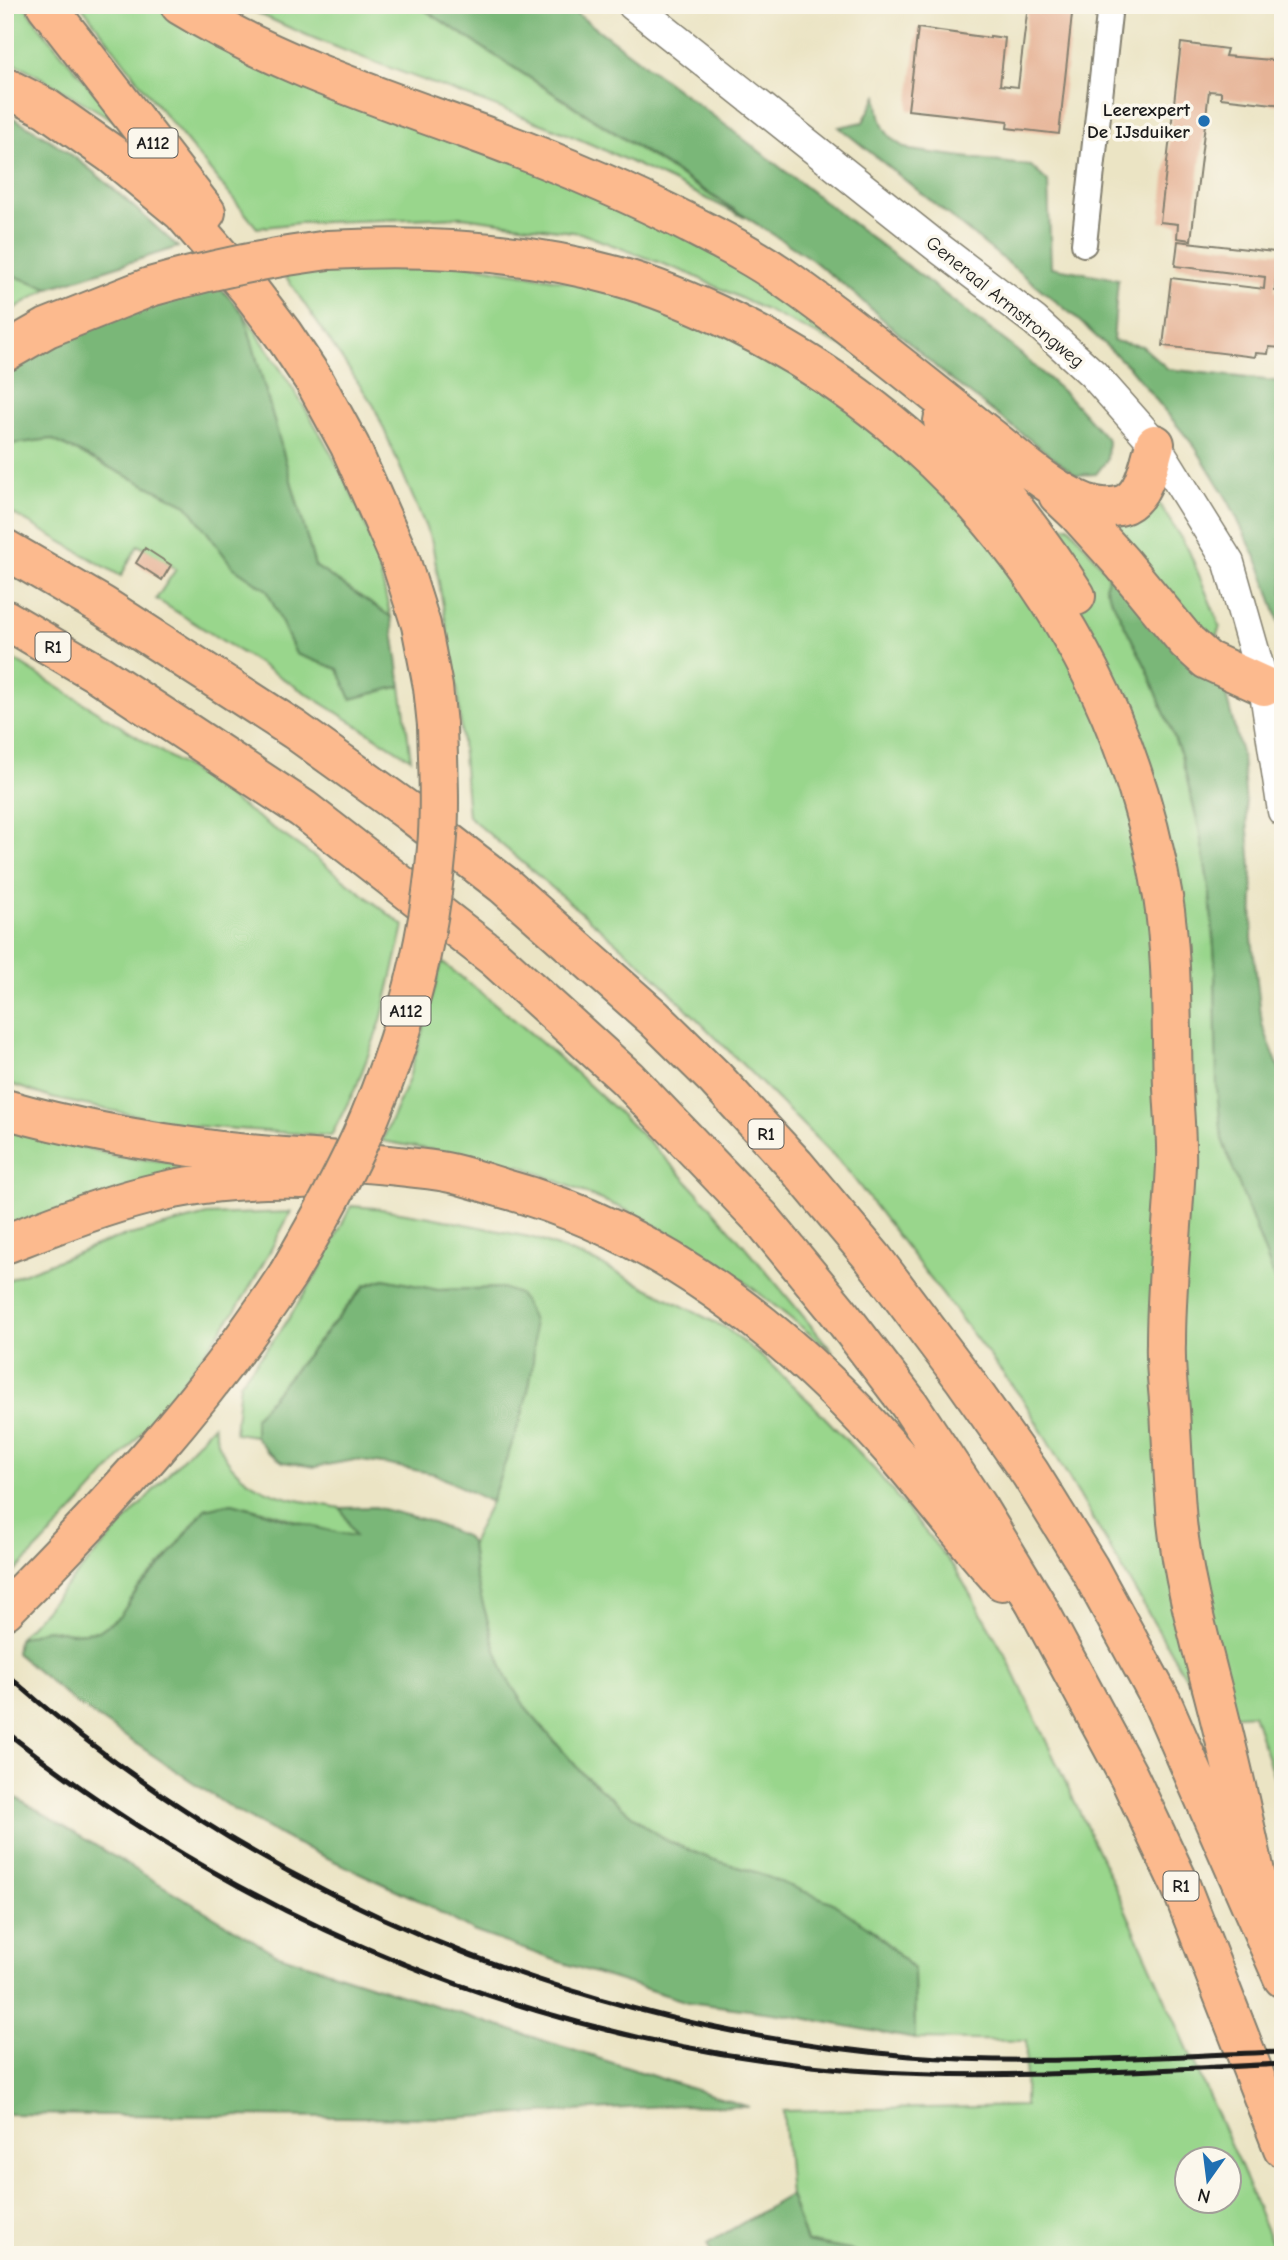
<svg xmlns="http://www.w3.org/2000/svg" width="1288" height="2260" font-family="'Comic Neue',sans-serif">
	<rect width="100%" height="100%" fill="#fbf7ec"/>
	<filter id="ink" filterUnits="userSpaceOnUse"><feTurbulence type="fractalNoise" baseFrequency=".0143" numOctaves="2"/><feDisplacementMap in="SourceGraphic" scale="14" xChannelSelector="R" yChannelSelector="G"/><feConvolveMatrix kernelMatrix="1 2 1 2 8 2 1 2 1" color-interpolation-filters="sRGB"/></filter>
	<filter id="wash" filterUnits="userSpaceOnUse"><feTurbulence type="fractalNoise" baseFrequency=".00686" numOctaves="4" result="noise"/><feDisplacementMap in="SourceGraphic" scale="28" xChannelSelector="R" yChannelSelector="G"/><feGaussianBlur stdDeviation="1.57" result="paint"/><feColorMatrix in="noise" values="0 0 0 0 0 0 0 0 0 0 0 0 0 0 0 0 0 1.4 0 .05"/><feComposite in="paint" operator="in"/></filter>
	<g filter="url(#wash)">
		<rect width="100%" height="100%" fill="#ebe4c4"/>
		<!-- green -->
		<path fill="#99d68c" stroke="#5a7954" stroke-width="2" fill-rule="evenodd" d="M5 5H24L41 29 122 125 26 69 5 60Z
			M81 5H165L588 189 707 245 879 364 690 274 580 233 462 217 299 223 257 228 152 99Z
			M241 5H417L745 218C683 186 621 156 557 130 452 88 343 56 241 5Z
			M436 259 582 284 715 325 856 404 983 529 1069 526 1109 575 1105 587 1147 669 1181 755 1199 828 1210 894 1215 961 1216 1047 1222 1139 1283 1301V1805L1253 1714 1209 1717 1024 1401 844 1166 645 967 468 816 458 694 432 542 374 406 282 271Z
			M5 273 49 288 5 314Z
			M244 314C289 381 334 449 365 524 377 553 383 587 391 617L315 566Z
			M51 439 187 505 233 567 267 590 296 654 338 669 351 699 401 686 411 759 156 599 176 569 138 545 121 576 5 509V445Z
			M1155 497 1189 551 1220 626 1216 637 1209 638 1196 630 1108 526Z
			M5 654 184 766 315 857 404 926 381 1021 357 1085 331 1136 183 1125 51 1098 5 1082Z
			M442 962C517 1019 589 1082 655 1148 719 1212 776 1284 834 1353L721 1263 626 1210 521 1166 382 1141 408 1081Z
			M5 1126 119 1157 265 1170 5 1226Z
			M351 1206 375 1208 430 1217 534 1238 596 1262 726 1328 767 1361 813 1405 875 1470 955 1568 1007 1658 1122 1902 1239 2164 1277 2255H859L849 2250 806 2242 790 2195 783 2111 1025 2106 1026 2041 915 2039 914 1970 875 1932 854 1919 755 1872 711 1859 668 1841 646 1827 582 1773 528 1711 506 1677 495 1647 475 1576 471 1544 491 1502 524 1409 502 1288 438 1290 384 1279 365 1285 255 1417V1436L235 1433 240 1383 282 1329 320 1269ZM1186 2158H1228V2200H1186Z
			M291 1212C273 1244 257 1279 236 1309 168 1407 89 1498 5 1582V1282L17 1276 114 1239 207 1215Z
			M213 1425C216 1434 218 1444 222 1451 245 1496 297 1500 341 1508L356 1536 324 1531 279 1515 232 1503 205 1509 165 1561 138 1589 120 1616 99 1631 71 1633 47 1629 18 1639Z"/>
		<!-- forest -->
		<path fill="#7ab778" stroke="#4b6a4a" stroke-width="2" d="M417 5H565L724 124 1013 347 1070 398 1108 440 1107 460 1096 474 1076 475 945 375 850 290 811 259Z
			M877 96C880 124 883 138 910 150L1031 166 1048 182 1051 267 1118 279 1113 341 1142 346 1168 369 1283 382V634L1261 568 1229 502 1195 447 1129 367 1074 316 839 127 863 122Z
			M5 114C71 146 124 198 178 247L49 288 5 273Z
			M216 283 244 314 315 566 391 617 401 686 351 699 338 669 296 654 267 590 233 567 187 505 51 439 5 445V370L61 341 159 298Z
			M1109 575 1224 687 1242 757 1253 892 1252 938 1262 1024 1283 1078V1301L1222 1139 1217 1089 1215 961 1210 894 1199 828 1181 755 1147 669 1105 587Z
			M384 1279 438 1290 502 1288 519 1294C524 1303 532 1314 533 1323 540 1385 510 1446 491 1502L435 1474 389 1465 355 1460 315 1467 283 1462 267 1451 255 1436V1417L365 1286Z
			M232 1503C273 1514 313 1529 355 1536L341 1508 375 1507 425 1520 465 1536 471 1544 475 1576 495 1647 506 1677 528 1711 582 1773 646 1827 668 1841 711 1859 755 1872 831 1902 875 1932 914 1970 915 2039 787 2015 688 2002 560 1962 473 1931 418 1900 291 1841 234 1810 77 1704 16 1653 18 1639 47 1629 71 1633 99 1631 120 1616 138 1589 165 1561 205 1509Z
			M5 1791 276 1954 749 2107 682 2105 450 2118 5 2114Z
			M790 2195 806 2242 849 2250 859 2255H712L707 2244Z"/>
		<g id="blocks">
			<!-- building -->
			<path fill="#e6b396" d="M1028 5H1073L1059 134 1007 128 1008 121 908 110 918 28 990 38V36L1005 38 1000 85 1018 87Z
				M1181 43 1227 49 1225 56 1283 61V105L1221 98V92L1209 91 1191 240 1177 238 1178 224 1160 222Z
				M1178 241 1283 253V279L1276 278 1275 291 1283 292V348L1269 347 1268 354 1256 353 1255 357 1163 346 1171 278 1264 289 1265 277 1175 266Z
				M145 548 171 565 162 580 136 563Z"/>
		</g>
	</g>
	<g filter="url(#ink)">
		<use href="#blocks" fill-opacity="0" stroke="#848070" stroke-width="2"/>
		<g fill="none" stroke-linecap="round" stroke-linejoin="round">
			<defs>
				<path id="minor" d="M1084 244 1110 5"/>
				<path id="tertiary" d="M633 5 935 245 1035 321 1093 374 1155 444 1229 563 1264 686 1283 811"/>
				<path id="motorway" d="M46 5 206 212
					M180 5C268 59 364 92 461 127 539 155 616 186 690 224 725 242 762 261 794 285 860 332 922 384 986 434 1017 458 1049 489 1085 503 1097 508 1113 509 1125 504 1145 494 1149 464 1155 444
					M5 87 46 108 113 155 182 212 248 288 283 334 315 382 350 446 400 559 421 625 433 687 437 725
					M328 250C424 245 523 250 616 276 656 287 694 303 731 321 961 432 1122 643 1163 897 1173 960 1171 1023 1173 1087 1174 1113 1177 1139 1176 1165 1173 1224 1166 1284 1166 1343 1165 1366 1168 1388 1170 1410 1172 1448 1174 1485 1177 1522 1184 1589 1204 1654 1220 1719 1239 1795 1255 1871 1271 1948
					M5 352 47 328 150 287
					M943 421C991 477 1036 533 1076 596
					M1058 495 1077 513 1122 563 1187 642 1207 660 1264 686
					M5 549 103 606 295 730 408 811 504 885 654 1018 715 1078 795 1165 873 1258 964 1379 1030 1473 1089 1568 1162 1702 1283 1978
					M5 619 100 675 303 809 495 958 627 1078 762 1219 837 1310 909 1404 978 1508 1035 1602 1129 1777 1181 1887 1283 2148
					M5 1109C75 1129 149 1142 221 1151 294 1160 368 1160 440 1171 461 1174 482 1182 502 1188 658 1230 788 1332 894 1452 931 1494 964 1540 1002 1581
					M5 1244C52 1226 99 1207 147 1195 197 1182 251 1178 302 1179
					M5 1610C109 1506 207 1398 288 1274"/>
			</defs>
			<!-- minor casing -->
			<use href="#minor" stroke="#848070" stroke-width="28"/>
			<!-- tertiary casing -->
			<use href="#tertiary" stroke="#848070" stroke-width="33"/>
			<!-- motorway casing -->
			<use href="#motorway" stroke="#848070" stroke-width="42"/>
			<!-- minor -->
			<use href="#minor" stroke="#fff" stroke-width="24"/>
			<!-- tertiary -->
			<use href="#tertiary" stroke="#fff" stroke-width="30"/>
			<!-- motorway -->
			<use href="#motorway" stroke="#fcba8e" stroke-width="38"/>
			<!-- rail -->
			<path stroke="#1c1c1c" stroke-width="5" d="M5 1673C256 1896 577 2028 910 2056 1034 2066 1159 2056 1283 2052
				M5 1731C250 1925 541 2045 853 2070 996 2081 1140 2070 1283 2064"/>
			<defs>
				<path id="motorway-bridge" d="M150 287C209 270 267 258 328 250
					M288 1274C317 1224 346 1173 369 1119 405 1034 429 940 437 848 441 807 438 766 437 725"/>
			</defs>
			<!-- motorway-bridge casing -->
			<use href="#motorway-bridge" stroke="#848070" stroke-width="42" stroke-linecap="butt"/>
			<!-- motorway-bridge -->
			<use href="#motorway-bridge" stroke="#fcba8e" stroke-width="38"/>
		</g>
	</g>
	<!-- markers -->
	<circle fill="#1f6fb2" stroke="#fbf7ec" stroke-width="2.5" cx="1204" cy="121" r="7"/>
	<g text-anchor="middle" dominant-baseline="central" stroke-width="7" stroke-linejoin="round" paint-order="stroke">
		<!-- shield labels -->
		<g fill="#fbf7ec" stroke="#5f5e5a" stroke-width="2">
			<rect x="128.5" y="128.5" width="49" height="29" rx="5"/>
			<rect x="35.5" y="632.5" width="35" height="29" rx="5"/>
			<rect x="381.5" y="996.5" width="49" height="29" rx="5"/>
			<rect x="748.5" y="1119.5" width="35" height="29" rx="5"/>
			<rect x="1163.5" y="1871.5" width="35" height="29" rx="5"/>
		</g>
		<g font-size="18" font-weight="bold" fill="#1c1c1c">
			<text x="153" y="143">A112</text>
			<text x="53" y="647">R1</text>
			<text x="406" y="1011">A112</text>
			<text x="766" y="1134">R1</text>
			<text x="1181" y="1886">R1</text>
		</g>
		<!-- poi labels -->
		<g font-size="19" font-weight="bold" fill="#1c1c1c" stroke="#fbf7ec" text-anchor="end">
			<text x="1190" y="110">Leerexpert<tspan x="1190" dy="22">De IJsduiker</tspan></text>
		</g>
		<!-- street labels -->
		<g font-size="19" fill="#1c1c1c" stroke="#fbf7ec">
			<text transform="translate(1005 302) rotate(39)">Generaal Armstrongweg</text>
		</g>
	</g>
	<!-- margin -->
	<rect width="1288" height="2260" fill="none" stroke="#fbf7ec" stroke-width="28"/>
	<!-- north arrow -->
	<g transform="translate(1208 2180) rotate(194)"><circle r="33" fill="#fbf7ec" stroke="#a29f99" stroke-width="2"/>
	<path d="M0-5L12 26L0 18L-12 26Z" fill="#1f6fb2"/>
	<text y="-10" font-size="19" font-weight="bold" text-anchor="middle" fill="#1c1c1c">N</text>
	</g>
</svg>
